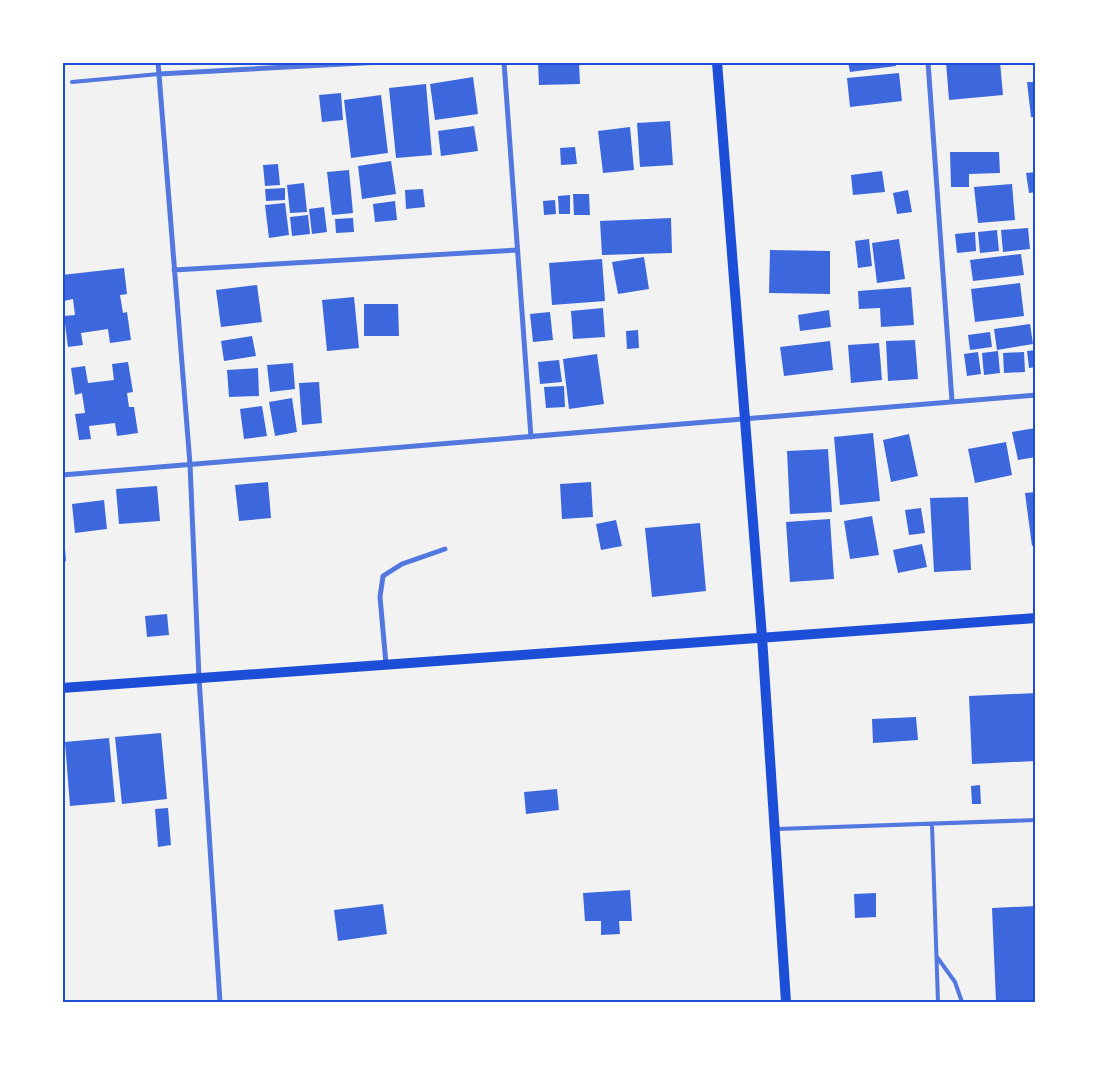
<svg xmlns="http://www.w3.org/2000/svg" width="1098" height="1065" font-family="Poppins,sans-serif">
	<rect width="100%" height="100%" fill="#f2f2f2"/>
	<!-- building -->
	<path fill="#3d67dc" d="M538 62H579L580 84 539 85Z
		M848 62H895L896 66 850 72Z
		M946 62H1000L1003 95 949 100Z
		M899 73 902 101 850 107 847 78Z
		M473 77 478 114 435 120 430 84Z
		M1027 82H1036V117H1031Z
		M426 84 432 155 396 158 389 88Z
		M341 93 343 120 322 122 319 95Z
		M381 95 388 153 351 158 344 100Z
		M670 121 673 165 640 167 637 123Z
		M474 126 478 151 441 156 438 131Z
		M630 127 634 170 603 173 598 131Z
		M575 147 577 164 561 165 560 148Z
		M950 152H999L1000 173 969 174V187H951Z
		M391 161 396 194 362 199 358 166Z
		M278 164 280 185 265 186 263 165Z
		M349 170 353 213 332 215 327 172Z
		M882 171 885 192 853 195 851 175Z
		M1036 172V192L1029 193 1026 173Z
		M304 183 307 212 290 213 287 185Z
		M1012 184 1015 220 978 223 974 187Z
		M285 188V200L266 201 265 189Z
		M423 189 425 207 406 209 405 190Z
		M908 190 912 212 897 214 893 193Z
		M573 194H589L590 215H574Z
		M570 195V214H559L558 196Z
		M555 200 556 214 544 215 543 201Z
		M395 201 397 220 375 222 373 204Z
		M285 203 289 235 269 238 265 205Z
		M324 207 327 232 312 234 309 209Z
		M308 215 310 234 292 236 290 217Z
		M353 218 354 232 336 233 335 219Z
		M671 218 672 253 602 255 600 221Z
		M1028 228 1030 249 1003 252 1001 230Z
		M997 230 999 251 980 253 978 232Z
		M975 232 976 251 957 253 955 234Z
		M869 239 872 266 858 268 855 241Z
		M899 239 905 279 877 283 872 243Z
		M770 250 830 251V294L769 293Z
		M1021 254 1024 275 973 281 970 260Z
		M644 257 649 289 618 294 612 262Z
		M602 259 605 301 552 305 549 263Z
		M124 268 127 294 120 295 123 313 127 312 131 340 110 343 108 329 81 333 83 345 68 347 64 316 75 315 73 299 64 301 62 275Z
		M1020 283 1024 316 975 322 971 289Z
		M257 285 262 322 221 327 216 290Z
		M911 287 914 325 881 327 880 308 859 309 858 291Z
		M354 297 359 348 327 351 322 300Z
		M364 304H398L399 336H364Z
		M603 308 605 337 573 339 571 311Z
		M829 310 831 327 800 331 798 315Z
		M550 312 553 340 533 342 530 314Z
		M1030 324 1033 344 997 350 994 329Z
		M638 330 639 348 627 349 626 331Z
		M990 332 992 347 970 350 968 335Z
		M252 336 256 356 224 361 221 341Z
		M915 340 918 379 888 381 886 341Z
		M830 341 833 370 784 376 780 347Z
		M879 343 882 380 851 383 848 345Z
		M1036 350V367L1029 368 1027 351Z
		M998 351 1000 373 984 375 982 353Z
		M978 352 981 374 967 376 964 354Z
		M1024 352 1025 372 1004 373 1003 353Z
		M597 354 604 404 569 409 563 359Z
		M559 360 562 382 540 384 538 362Z
		M128 362 133 392 127 393 129 407H134L138 433 117 436 115 423 89 426 91 439 79 440 75 414 85 413 82 393 75 395 71 368 85 366 88 383 114 380 112 364Z
		M293 363 295 389 270 392 267 365Z
		M258 368 259 396 229 397 227 370Z
		M319 382 322 423 302 425 299 383Z
		M564 386 565 407 546 408 544 387Z
		M292 398 297 432 275 436 269 402Z
		M262 406 267 436 244 439 240 409Z
		M1036 428V457L1018 460 1012 432Z
		M873 433 880 501 840 505 834 437Z
		M909 434 918 476 891 482 883 440Z
		M1006 442 1012 475 975 483 968 449Z
		M828 449 832 512 790 514 787 451Z
		M268 482 271 518 239 521 235 485Z
		M591 482 593 517 562 519 560 484Z
		M157 486 160 521 119 524 116 489Z
		M1036 492V545L1032 546 1025 493Z
		M968 497 971 570 934 572 930 498Z
		M104 500 107 529 75 533 72 504Z
		M921 508 925 533 909 535 905 510Z
		M872 516 879 555 850 559 844 521Z
		M830 519 834 579 790 582 786 522Z
		M616 520 622 546 601 550 596 524Z
		M700 523 706 591 652 597 645 528Z
		M62 537H64L66 561 62 562Z
		M922 544 927 567 898 573 893 550Z
		M167 614 169 635 147 637 145 616Z
		M1036 693V761L972 764 969 696Z
		M916 717 918 740 873 743 872 719Z
		M161 733 167 799 122 804 115 737Z
		M109 738 115 802 70 806 65 742Z
		M980 785 981 804H972L971 786Z
		M557 789 559 810 526 814 524 792Z
		M168 808 171 845 158 847 155 809Z
		M630 890 632 921H619L620 934 601 935V921H585L583 893Z
		M876 893V917L855 918 854 894Z
		M383 904 387 934 338 941 334 910Z
		M1036 906V1002H996L992 908Z"/>
	<g fill="none" stroke-linecap="round" stroke-linejoin="round">
		<!-- service -->
		<path stroke="#5277de" stroke-width="4" d="M72 82 159 74
			M932 825 938 1002
			M777 829 1036 820
			M937 957 955 982 962 1002"/>
		<!-- minor -->
		<path stroke="#5277de" stroke-width="5" d="M158 62 190 464 199 678 220 1002
			M504 62 531 437
			M928 62 952 401
			M159 74 381 62
			M174 270 517 250
			M62 475 1036 395
			M386 664 380 597 383 576 402 564 445 549"/>
		<!-- secondary -->
		<path stroke="#1d4ed8" stroke-width="10" d="M717 62 762 637 786 1002
			M62 688 1036 618"/>
	</g>
	<!-- border -->
	<rect width="1098" height="1065" fill="none" stroke="#ffffff" stroke-width="128"/>
	<rect x="64" y="64" width="970" height="937" fill="none" stroke="#1d4ed8" stroke-width="2"/>
</svg>
